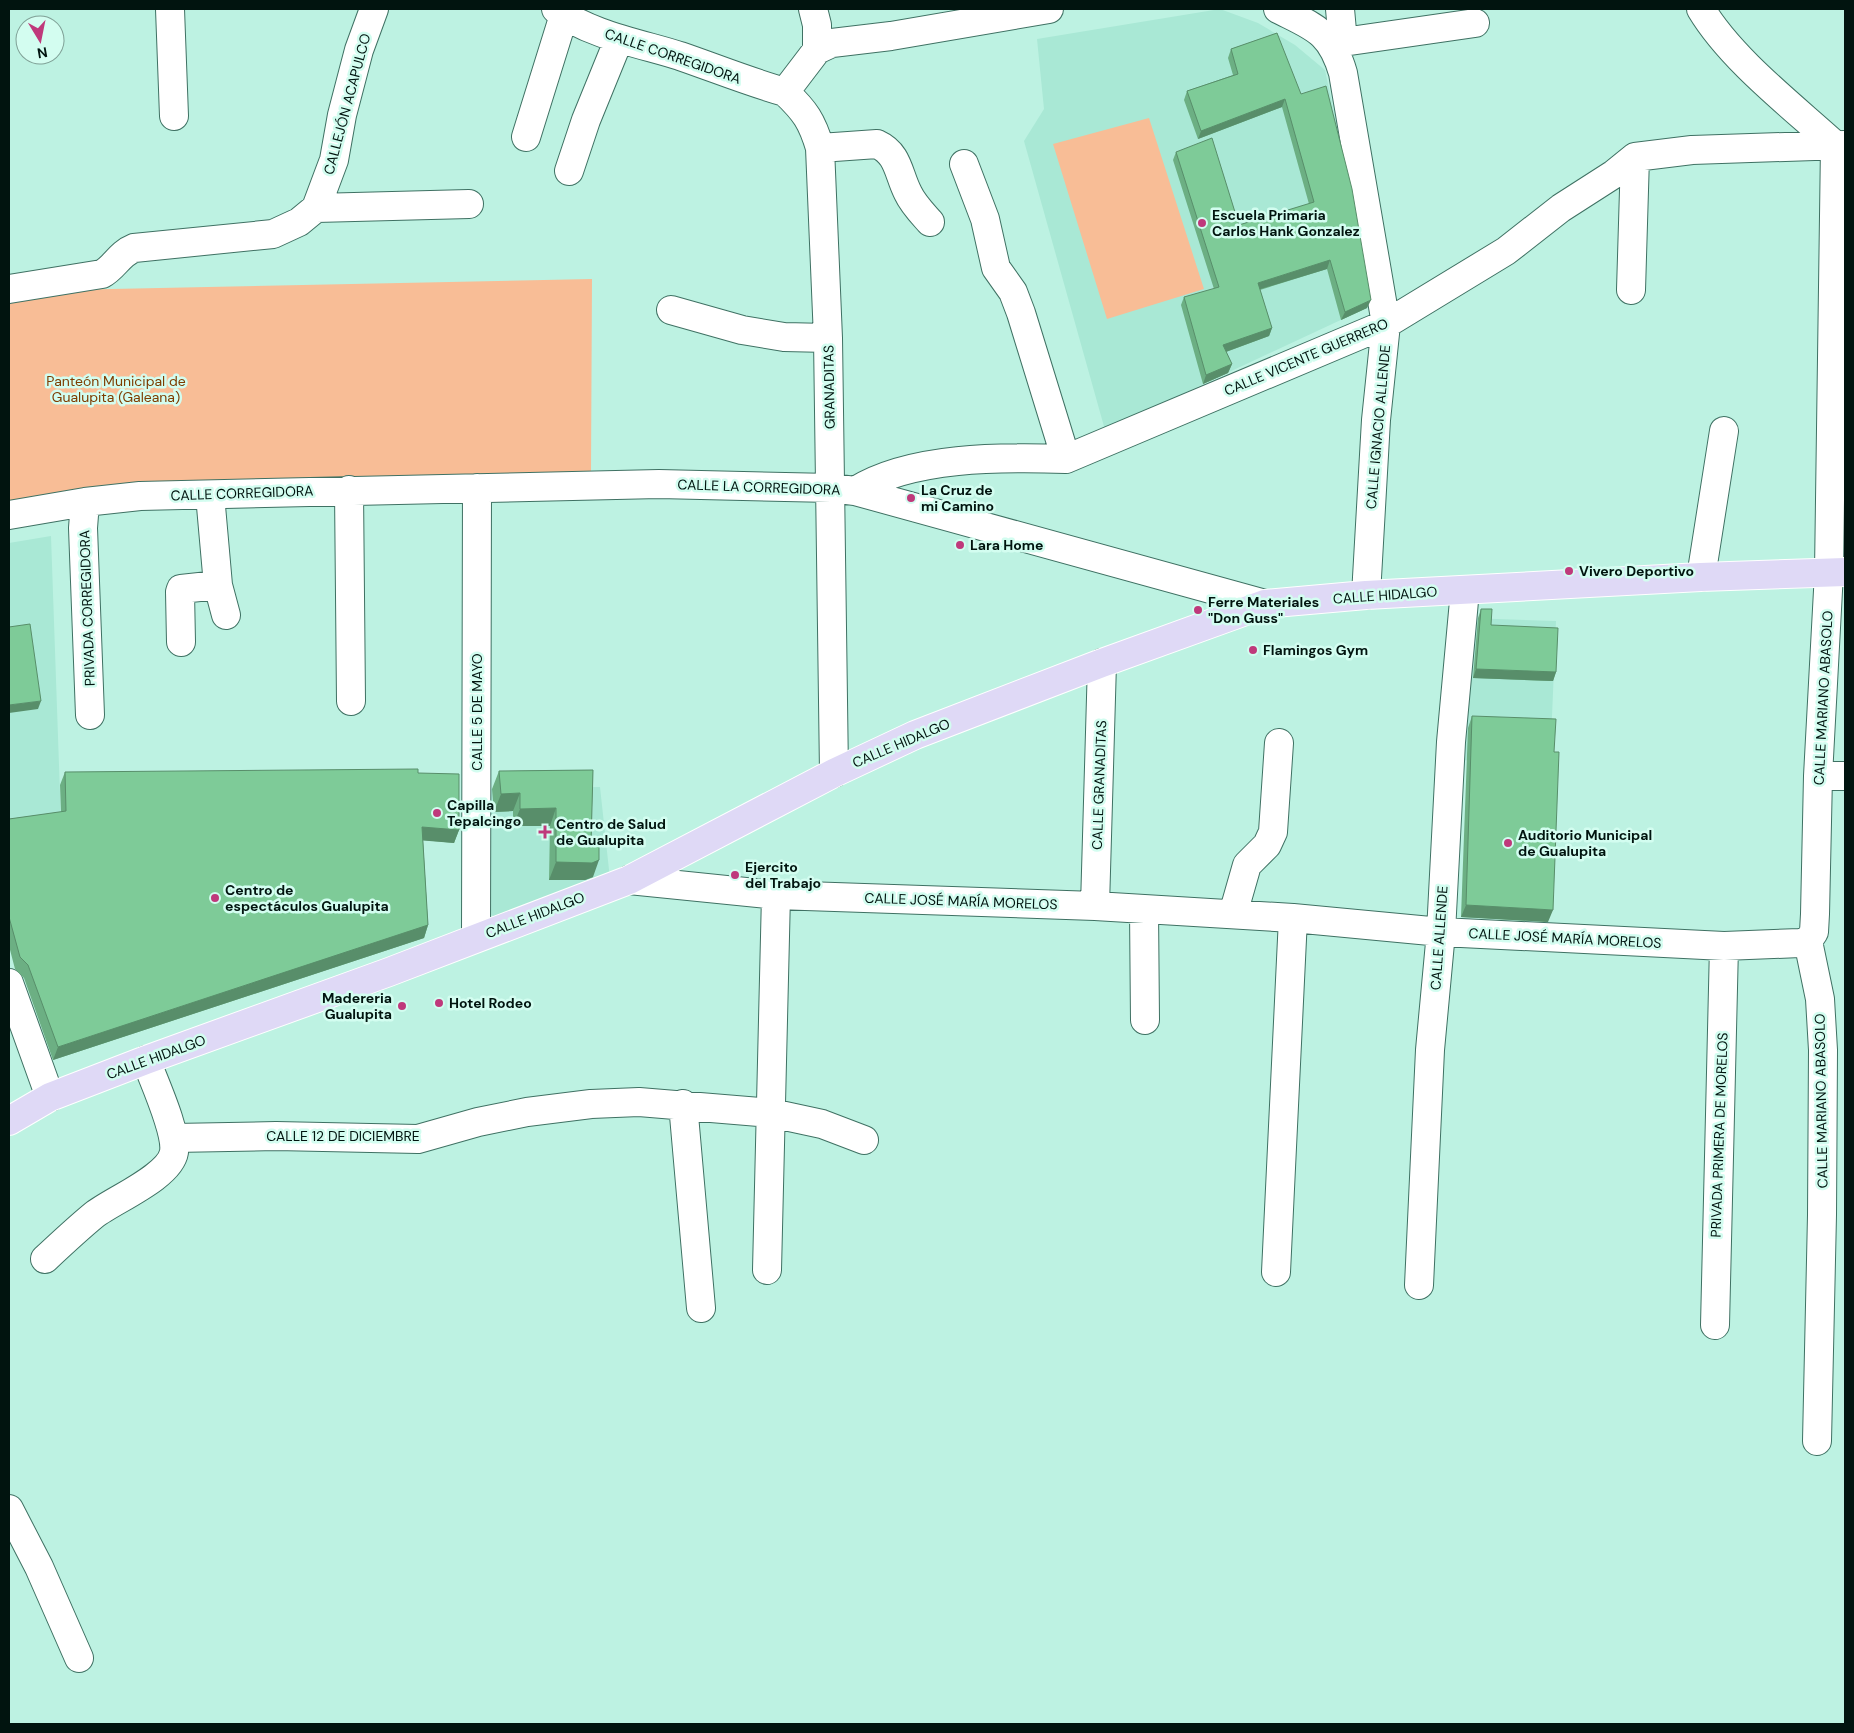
<svg xmlns="http://www.w3.org/2000/svg" width="1854" height="1733" font-family="'DM Sans',sans-serif">
	<rect width="100%" height="100%" fill="#bdf2e2"/>
	<!-- built -->
	<path fill="#a9e8d5" d="M1220 9 1258 23 1295 45 1325 70 1375 304 1105 430 1024 141 1044 109 1037 39Z
		M51 536 62 851 9 858V543Z
		M1467 618 1556 621 1550 764 1461 760Z
		M600 787 610 879 504 921 487 913 483 789Z"/>
	<!-- green -->
	<path fill="#f8bd96" d="M1149 118 1204 289 1107 319 1053 144Z
		M592 279 591 471 77 490 9 503V299L63 290Z"/>
	<g fill="none" stroke-linecap="round" stroke-linejoin="round">
		<defs>
			<path id="minor" d="M170 9 174 116
				M556 9C587 34 642 44 680 56 715 68 749 82 785 92
				M813 9 817 25V50L785 92C805 111 812 121 820 148L828 338 834 773
				M1278 9C1314 27 1331 31 1343 73L1386 324 1376 420 1366 595
				M1701 9C1731 59 1791 105 1835 145L1829 572 1818 776 1815 914 1814 932 1808 941 1820 999 1823 1050 1822 1215 1817 1441
				M1343 42 1475 23
				M817 50 832 43 891 36 1049 9
				M1337 53 1343 42 1340 9
				M526 137 564 15
				M820 148 877 144C899 154 898 174 908 193 913 204 922 213 930 222
				M964 164 985 219 996 268 1013 292 1021 313 1066 459
				M569 171 586 120 619 39
				M316 208 469 204
				M9 289 102 274C115 267 119 254 134 248L273 234 299 222 316 208 334 160 342 115 359 50 374 9
				M1631 290 1635 157
				M671 310 742 330 784 337 828 338
				M349 490 351 701
				M855 491C911 456 1002 457 1066 459L1386 324 1506 251 1561 208 1614 174 1635 157 1692 150 1844 145
				M210 495 218 585 226 615
				M85 502 83 528 90 715
				M9 515 85 502 140 496 659 484 831 488 855 491 1265 604
				M1701 577 1724 431
				M181 642 180 592 181 589 218 585
				M1818 776H1845
				M629 880 776 895 1095 906 1293 918 1441 932 1724 946 1800 943 1808 941
				M1095 906 1102 663
				M1144 910 1145 1020
				M1233 914 1247 865 1267 845 1273 832 1279 743
				M476 937 477 488
				M9 983 50 1097
				M683 1104 701 1308
				M174 1138 276 1136 418 1139 478 1122 527 1112 591 1104 639 1102 771 1113 822 1124 864 1140
				M45 1259C61 1244 77 1229 94 1215 113 1200 170 1177 174 1152 177 1131 154 1082 146 1060
				M767 1270 776 895
				M1276 1272 1293 918
				M1419 1285 1430 1050 1441 932 1451 742 1465 590
				M1715 1325 1724 946
				M9 1509 39 1567 79 1658"/>
			<path id="major" d="M9 1121 50 1097 146 1060 389 972 629 880 834 773 915 735 1102 663 1265 604 1366 595 1701 577 1845 572"/>
		</defs>
		<!-- minor casing -->
		<use href="#minor" stroke="#3f7163" stroke-width="30"/>
		<!-- major casing -->
		<use href="#major" stroke="#fff" stroke-width="30"/>
		<!-- minor -->
		<use href="#minor" stroke="#fff" stroke-width="28"/>
		<!-- major -->
		<use href="#major" stroke="#dfd9f6" stroke-width="28"/>
	</g>
	<!-- wall -->
	<path fill="#6caf83" d="M1277 33 1367 308 1341 320 1327 269 1260 290 1272 328 1269 336 1226 352 1232 364 1228 373 1203 384 1181 305 1184 297 1214 289 1173 160 1176 152 1239 225 1309 204 1282 107 1198 139 1184 100 1187 91 1233 75 1228 58 1231 49Z
		M1481 609 1491 625 1556 672 1553 681 1473 678 1478 618Z
		M1472 716 1548 922 1461 917 1468 728Z
		M593 770 591 844 593 877 585 880H549L550 826H513V811L494 812 492 789 499 771Z
		M65 772 418 773 459 830 454 843 423 840 428 925 424 938 53 1060 24 978 15 969 9 946V819L61 812 60 785Z"/>
	<!-- shaded-wall -->
	<path fill="#588e6a" d="M1285 99 1282 107 1198 139 1201 131Z
		M1330 260 1327 269 1254 291 1258 283Z
		M1371 300 1367 308 1341 320 1345 312Z
		M1272 328 1269 336 1220 354 1223 345Z
		M1232 364 1228 373 1203 384 1206 375Z
		M1476 669 1556 672 1553 681 1473 678Z
		M41 701 38 709 9 713V705Z
		M520 793 513 811 494 812 501 794Z
		M556 808 550 826H513L520 809Z
		M422 827 459 830 454 843 417 840Z
		M599 860 593 877 585 880H549L556 862Z
		M1466 905 1553 910 1548 922 1461 917Z
		M428 925 424 938 53 1060 58 1047Z"/>
	<!-- building -->
	<path fill="#7ecb98" stroke="#588e6a" d="M1277 33 1301 94 1326 86 1352 189 1371 300 1345 312 1330 260 1258 283 1272 328 1223 345 1232 364 1206 375 1184 297 1219 287 1176 152 1212 138 1239 225 1314 202 1285 99 1201 131 1187 91 1238 74 1231 49Z
		M1481 609H1492L1491 625 1558 628 1556 672 1476 669Z
		M30 624 41 701 9 705V627Z
		M1472 716 1556 719 1554 752H1559L1553 910 1466 905Z
		M418 769V773L459 774V830L422 827 428 925 58 1047 28 965 20 957 9 917V819L66 811 65 772Z
		M593 770 591 844 599 843V860L592 863 556 862V808L520 809V793L501 794 499 771Z"/>
	<!-- markers -->
	<g fill="#bf397b" stroke="#d3fdf0" stroke-width="2">
		<circle cx="1202" cy="223" r="5"/>
		<circle cx="911" cy="498" r="5"/>
		<circle cx="960" cy="545" r="5"/>
		<circle cx="1569" cy="571" r="5"/>
		<circle cx="1198" cy="610" r="5"/>
		<circle cx="1253" cy="650" r="5"/>
		<circle cx="437" cy="813" r="5"/>
		<path d="M542.5 824.5h5v5h5v5h-5v5h-5v-5h-5v-5h5z"/>
		<circle cx="1508" cy="843" r="5"/>
		<circle cx="735" cy="875" r="5"/>
		<circle cx="215" cy="898" r="5"/>
		<circle cx="439" cy="1003" r="5"/>
		<circle cx="402" cy="1006" r="5"/>
	</g>
	<g text-anchor="middle" dominant-baseline="central" stroke-width="5" stroke-linejoin="round" paint-order="stroke">
		<!-- street labels -->
		<g font-size="14" fill="#01140f" stroke="#d3fdf0">
			<text transform="translate(673 56) rotate(19)">CALLE CORREGIDORA</text>
			<text transform="translate(347 104) rotate(-75)">CALLEJÓN ACAPULCO</text>
			<text transform="translate(1306 357) rotate(-23)">CALLE VICENTE GUERRERO</text>
			<text transform="translate(829 387) rotate(-91)">GRANADITAS</text>
			<text transform="translate(1378 427) rotate(-85)">CALLE IGNACIO ALLENDE</text>
			<text transform="translate(759 487) rotate(2)">CALLE LA CORREGIDORA</text>
			<text transform="translate(242 493) rotate(-2)">CALLE CORREGIDORA</text>
			<text transform="translate(1385 595) rotate(-4)">CALLE HIDALGO</text>
			<text transform="translate(87 608) rotate(-92)">PRIVADA CORREGIDORA</text>
			<text transform="translate(1823 698) rotate(-87)">CALLE MARIANO ABASOLO</text>
			<text transform="translate(477 712) rotate(-90)">CALLE 5 DE MAYO</text>
			<text transform="translate(901 743) rotate(-23)">CALLE HIDALGO</text>
			<text transform="translate(1099 785) rotate(-88)">CALLE GRANADITAS</text>
			<text transform="translate(961 901) rotate(2)">CALLE JOSÉ MARÍA MORELOS</text>
			<text transform="translate(535 915) rotate(-21)">CALLE HIDALGO</text>
			<text transform="translate(1439 938) rotate(-86)">CALLE ALLENDE</text>
			<text transform="translate(1565 938) rotate(3)">CALLE JOSÉ MARÍA MORELOS</text>
			<text transform="translate(156 1057) rotate(-20)">CALLE HIDALGO</text>
			<text transform="translate(1821 1101) rotate(-91)">CALLE MARIANO ABASOLO</text>
			<text transform="translate(1719 1135) rotate(-88)">PRIVADA PRIMERA DE MORELOS</text>
			<text x="343" y="1136">CALLE 12 DE DICIEMBRE</text>
		</g>
		<!-- poi labels -->
		<g font-size="14" font-weight="bold" fill="#01140f" stroke="#d3fdf0" text-anchor="start">
			<text x="1212" y="215">Escuela Primaria<tspan x="1212" dy="16">Carlos Hank Gonzalez</tspan></text>
			<text x="921" y="490">La Cruz de<tspan x="921" dy="16">mi Camino</tspan></text>
			<text x="970" y="545">Lara Home</text>
			<text x="1579" y="571">Vivero Deportivo</text>
			<text x="1208" y="602">Ferre Materiales<tspan x="1208" dy="16">"Don Guss"</tspan></text>
			<text x="1263" y="650">Flamingos Gym</text>
			<text x="447" y="805">Capilla<tspan x="447" dy="16">Tepalcingo</tspan></text>
			<text x="556" y="824">Centro de Salud<tspan x="556" dy="16">de Gualupita</tspan></text>
			<text x="1518" y="835">Auditorio Municipal<tspan x="1518" dy="16">de Gualupita</tspan></text>
			<text x="745" y="867">Ejercito<tspan x="745" dy="16">del Trabajo</tspan></text>
			<text x="225" y="890">Centro de<tspan x="225" dy="16">espectáculos Gualupita</tspan></text>
			<text x="392" y="998" text-anchor="end">Madereria<tspan x="392" dy="16">Gualupita</tspan></text>
			<text x="449" y="1003">Hotel Rodeo</text>
		</g>
		<!-- park labels -->
		<g font-size="14" fill="#7d3c00" stroke="#d3fdf0">
			<text x="116" y="381">Panteón Municipal de<tspan x="116" dy="16">Gualupita (Galeana)</tspan></text>
		</g>
	</g>
	<!-- border -->
	<rect width="1854" height="1733" fill="none" stroke="#01140f" stroke-width="20"/>
	<!-- north arrow -->
	<g transform="translate(40 40) rotate(170)"><circle r="24" fill="#d3fdf0" stroke="#7fa096"/>
	<path d="M0-4L9 19L0 12L-9 19Z" fill="#bf397b"/>
	<text y="-8" font-size="14" font-weight="bold" text-anchor="middle" fill="#01140f">N</text>
	</g>
</svg>
